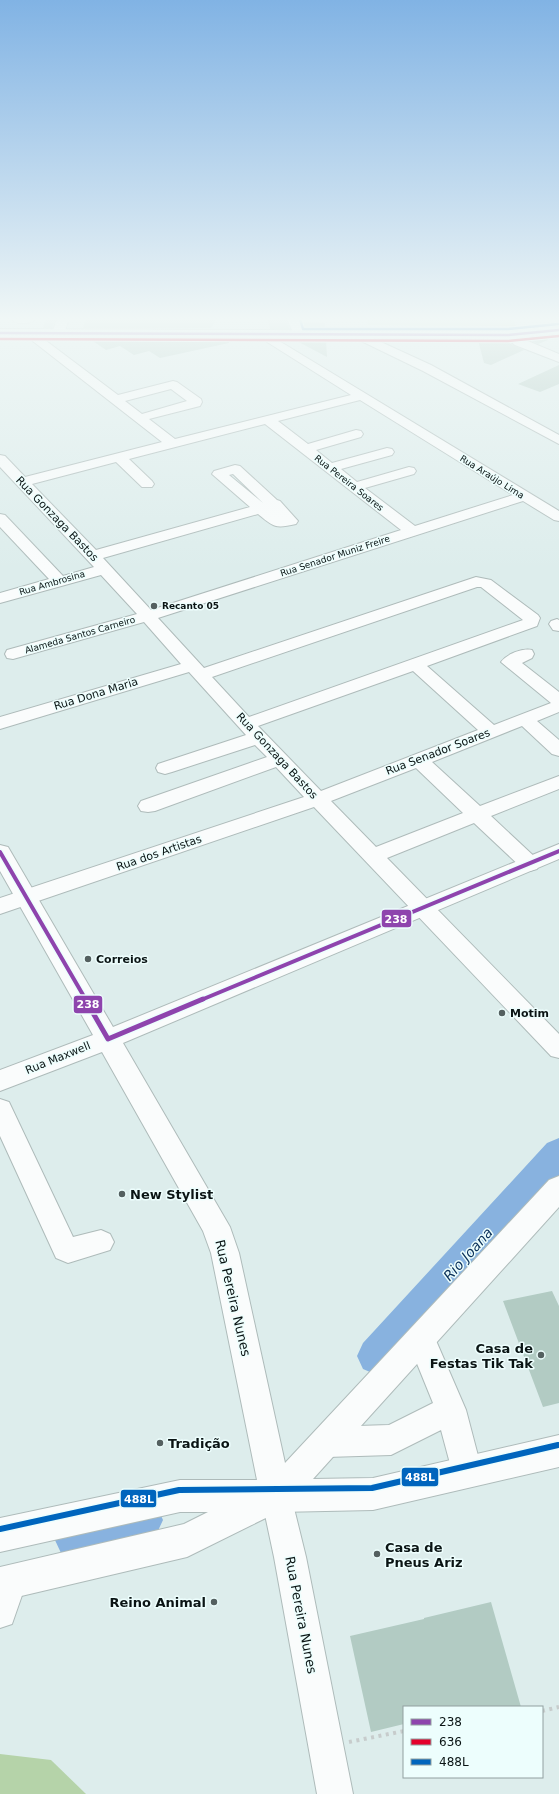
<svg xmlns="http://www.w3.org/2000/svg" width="559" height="1794" font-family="'DejaVu Sans',sans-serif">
	<rect width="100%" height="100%" fill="#ddedec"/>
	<!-- green -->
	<path fill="#bdd9b3" d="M367 319H513L516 326 368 325Z"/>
	<!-- forest -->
	<path fill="#b5d3a9" d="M0 1754 51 1760 86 1794H0Z"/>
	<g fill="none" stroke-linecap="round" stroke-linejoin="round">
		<!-- river -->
		<path fill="#88b2df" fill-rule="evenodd" d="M559 1138V1178L391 1369 377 1375 363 1369 357 1356 363 1343 547 1143Z
			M141 1498 156 1505 163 1520 156 1535 141 1542 76 1560 61 1553 54 1538 61 1523 76 1516Z"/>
	</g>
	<!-- building -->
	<path fill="#b2cbc3" d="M46 319H55L52 328H43Z
		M86 319H217L211 328H83Z
		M268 319H285L290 329H270Z
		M302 322 325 323V329H304Z
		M547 337 548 340 538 344 527 339Z
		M90 339H229V343L160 358 149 351 134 355 120 346 106 350Z
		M295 340H326L327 357Z
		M478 340H503L524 350 491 365 484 363Z
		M559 365V384L540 392 518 384Z
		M552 1291 559 1306V1403L543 1407 503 1301Z
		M491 1602 521 1707H404V1724L371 1732 350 1636 424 1619V1618Z"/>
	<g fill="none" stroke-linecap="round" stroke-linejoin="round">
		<defs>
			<path id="minor" d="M11 319H33L34 320C29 325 16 324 11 319Z
				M57 319H69L64 333 58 337 52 333Z
				M287 319H299L305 335 303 337H295Z
				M29 329 33 331 118 395 173 381 177 382 201 399 202 402 200 406 149 419 175 439 351 395 256 335 262 331 266 333 559 511V521L554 520 523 501 158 618 204 668 476 577 491 580 538 615 540 618 537 626 427 666 494 725 551 703 501 662C507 654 522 648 532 650L534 654 532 658 522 663 559 692V712L537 721 559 740V756L552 754 522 726 432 762 480 806 559 776V789L491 816 537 859 540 864 537 869 530 871 523 869 474 823 387 858 559 1034V1058L551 1056 314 807 0 914V898L304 797 276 767 155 811 148 812 141 811 138 806 141 801 267 757 255 745 172 772 165 774 158 772 156 768 158 764 246 735 189 672 0 729V717L181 664 144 622 13 659 7 658 5 654 7 650 137 614 101 575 0 603V593L49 579 0 527V514L5 515 63 576 94 567 0 467V455L5 456 25 477 162 442 25 335 23 333ZM171 389 187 401 142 414 125 401ZM360 400 513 495 415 526 365 488 414 474 416 471 414 468 409 467 357 482 341 469 392 455 394 452 392 449 387 448 332 463 316 450 361 437 363 434 361 431 356 430 308 444 278 421ZM265 424 401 530 151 610 103 558 258 514C274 527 275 529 296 524L298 521 280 501 277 500 240 466 235 465 214 471 212 474 250 507 96 550 32 484 116 462 142 487H152L154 484 152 481 129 459ZM233 474 263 503 229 475ZM477 587H481L523 620 249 717 212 677ZM413 671 478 730 321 791 258 726ZM416 768 463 813 376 847 331 801Z
				M357 331 431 365 559 435V444L423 371 353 337 351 335 353 333Z
				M508 331 523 339 559 354V362L515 345 502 335Z
				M557 619 559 620V631L553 630 549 624 551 621Z
				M0 1099 9 1102 73 1237 101 1230 110 1234 114 1242 110 1250 68 1263 56 1258 0 1136Z
				M421 1326 431 1329 466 1410 482 1471 478 1482 467 1486 456 1482 452 1471 441 1430 391 1455 327 1457 316 1453 312 1442 316 1431 327 1427 389 1425 433 1403 407 1339 411 1329Z
				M276 1481 287 1485 291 1496 306 1557 353 1794H317L274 1557 261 1496 265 1485Z
				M11 1565 22 1570 27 1581 12 1624 0 1628V1569Z"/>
			<path id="major" d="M559 326V334L508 339 0 337V329L508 331Z
				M559 844V859L123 1043 230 1227 239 1253 285 1463 549 1180 559 1176V1207L313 1479 373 1478 559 1435V1467L373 1510 278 1512 187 1557 0 1601V1567L184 1524 208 1512H180L0 1552V1518L180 1480H257L211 1253 203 1231 102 1052 0 1091V1070L93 1035 0 871V845L8 847 113 1027Z"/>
		</defs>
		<!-- minor casing -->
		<use href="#minor" stroke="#aebbba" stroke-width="2"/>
		<!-- major casing -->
		<use href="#major" stroke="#aebbba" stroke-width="2"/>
		<!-- path -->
		<path stroke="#c7cccc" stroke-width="4" stroke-dasharray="3 4.5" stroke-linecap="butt" d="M542 1711 559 1707
			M349 1742 404 1731"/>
		<!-- minor -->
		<use href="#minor" fill="#fafcfc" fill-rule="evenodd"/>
		<!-- major -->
		<use href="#major" fill="#fafcfc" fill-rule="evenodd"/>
		<defs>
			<path id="bus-1-far2" d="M0 333 508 335 559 330"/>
			<path id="bus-1-far1" d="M0 852 86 1000
				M201 1000 559 851"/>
			<path id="bus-1" d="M85 999 108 1039 203 999"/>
			<path id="bus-2" d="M0 339 508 341 559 336"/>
			<path id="bus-3-far1" d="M300 319 303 329H508L558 324"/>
			<path id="bus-3" d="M0 1529 179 1490 372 1488 558 1445"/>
		</defs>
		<!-- bus-1-far2 casing -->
		<use href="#bus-1-far2" stroke="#edfefd" stroke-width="4.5"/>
		<!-- bus-1-far1 casing -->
		<use href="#bus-1-far1" stroke="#edfefd" stroke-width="7"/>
		<!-- bus-1 casing -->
		<use href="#bus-1" stroke="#edfefd" stroke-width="8"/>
		<!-- bus-2 casing -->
		<use href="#bus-2" stroke="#edfefd" stroke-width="4.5"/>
		<!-- bus-3-far1 casing -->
		<use href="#bus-3-far1" stroke="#edfefd" stroke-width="4.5"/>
		<!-- bus-3 casing -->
		<use href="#bus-3" stroke="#edfefd" stroke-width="9"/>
		<!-- bus-1-far2 -->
		<use href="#bus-1-far2" stroke="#8e44ad" stroke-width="2.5"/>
		<!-- bus-1-far1 -->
		<use href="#bus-1-far1" stroke="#8e44ad" stroke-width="4"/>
		<!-- bus-1 -->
		<use href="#bus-1" stroke="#8e44ad" stroke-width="5"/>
		<!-- bus-2 -->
		<use href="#bus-2" stroke="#e4002b" stroke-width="2.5"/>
		<!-- bus-3-far1 -->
		<use href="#bus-3-far1" stroke="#0065bd" stroke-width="2.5"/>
		<!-- bus-3 -->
		<use href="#bus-3" stroke="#0065bd" stroke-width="6"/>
	</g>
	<!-- sky -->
	<linearGradient id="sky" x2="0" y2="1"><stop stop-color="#81b3e4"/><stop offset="0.56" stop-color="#f0f7f6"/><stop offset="1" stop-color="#f0f7f6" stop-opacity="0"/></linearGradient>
	<rect width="559" height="570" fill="url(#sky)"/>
	<!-- markers -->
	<g fill="#546060" stroke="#edfefd" stroke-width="1.5">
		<circle cx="154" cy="606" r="4"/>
		<circle cx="88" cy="959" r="4"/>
		<circle cx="502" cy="1013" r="4"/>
		<circle cx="122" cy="1194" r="4"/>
		<circle cx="541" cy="1355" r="4"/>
		<circle cx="160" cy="1443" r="4"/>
		<circle cx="377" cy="1554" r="4"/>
		<circle cx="214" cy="1602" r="4"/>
	</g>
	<g text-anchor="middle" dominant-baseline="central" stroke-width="3" stroke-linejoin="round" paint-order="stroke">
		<!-- far-street labels -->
		<g font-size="9" fill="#0a1414" stroke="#edfefd">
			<text transform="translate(492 477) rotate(32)">Rua Araújo Lima</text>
			<text transform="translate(349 483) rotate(38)">Rua Pereira Soares</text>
			<text transform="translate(335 556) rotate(-18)">Rua Senador Muniz Freire</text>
			<text transform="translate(52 583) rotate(-16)">Rua Ambrosina</text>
			<text transform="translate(80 635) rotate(-16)">Alameda Santos Carneiro</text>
		</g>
		<!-- far-poi labels -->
		<g font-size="9" font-weight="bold" fill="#0a1414" stroke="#edfefd" text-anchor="start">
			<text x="162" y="606">Recanto 05</text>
		</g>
		<!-- street labels -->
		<g font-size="11" fill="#0a1414" stroke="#edfefd">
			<text transform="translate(57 519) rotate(46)">Rua Gonzaga Bastos</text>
			<text transform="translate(96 694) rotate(-17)">Rua Dona Maria</text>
			<text transform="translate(438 752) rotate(-21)">Rua Senador Soares</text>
			<text transform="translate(277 756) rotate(47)">Rua Gonzaga Bastos</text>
			<text transform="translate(159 853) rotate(-19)">Rua dos Artistas</text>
			<text transform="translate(58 1058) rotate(-22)">Rua Maxwell</text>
		</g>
		<!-- poi labels -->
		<g font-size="11" font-weight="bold" fill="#0a1414" stroke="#edfefd" text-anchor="start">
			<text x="96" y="959">Correios</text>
			<text x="510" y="1013">Motim</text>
		</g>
		<!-- near-poi labels -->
		<g font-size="13" font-weight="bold" fill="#0a1414" stroke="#edfefd" text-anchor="start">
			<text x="130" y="1194">New Stylist</text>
			<text x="533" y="1348" text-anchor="end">Casa de<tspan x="533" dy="15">Festas Tik Tak</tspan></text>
			<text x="168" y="1443">Tradição</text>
			<text x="385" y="1547">Casa de<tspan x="385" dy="15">Pneus Ariz</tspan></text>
			<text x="206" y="1602" text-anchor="end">Reino Animal</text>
		</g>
		<!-- near-street labels -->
		<g font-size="13" fill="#0a1414" stroke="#edfefd">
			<text transform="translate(233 1298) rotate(77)">Rua Pereira Nunes</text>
			<text transform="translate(301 1615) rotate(79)">Rua Pereira Nunes</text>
		</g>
		<!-- near-water labels -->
		<g font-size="14" font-style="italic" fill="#0b315a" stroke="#edfefd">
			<text transform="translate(468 1254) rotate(-48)">Rio Joana</text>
		</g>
	</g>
	<g stroke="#edfefd" stroke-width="1.5">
		<rect x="381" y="909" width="31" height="19" rx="4" fill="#8e44ad"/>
		<rect x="73" y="995" width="30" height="19" rx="4" fill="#8e44ad"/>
		<rect x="401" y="1467" width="38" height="20" rx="4" fill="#0065bd"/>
		<rect x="120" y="1489" width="37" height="19" rx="4" fill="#0065bd"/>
	</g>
	<g font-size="11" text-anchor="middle" font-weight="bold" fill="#fff">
		<text x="396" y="923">238</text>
		<text x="88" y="1008">238</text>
		<text x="420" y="1481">488L</text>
		<text x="139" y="1503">488L</text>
	</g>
	<!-- legend -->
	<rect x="403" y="1706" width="140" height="72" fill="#edfefd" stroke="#92a0a0"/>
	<rect x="411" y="1719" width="20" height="6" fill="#8e44ad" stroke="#92a0a0"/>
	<text x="439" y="1726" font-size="12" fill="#0a1414">238</text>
	<rect x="411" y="1739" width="20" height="6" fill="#e4002b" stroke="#92a0a0"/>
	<text x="439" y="1746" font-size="12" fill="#0a1414">636</text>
	<rect x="411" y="1759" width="20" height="6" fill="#0065bd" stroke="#92a0a0"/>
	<text x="439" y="1766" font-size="12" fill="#0a1414">488L</text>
</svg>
